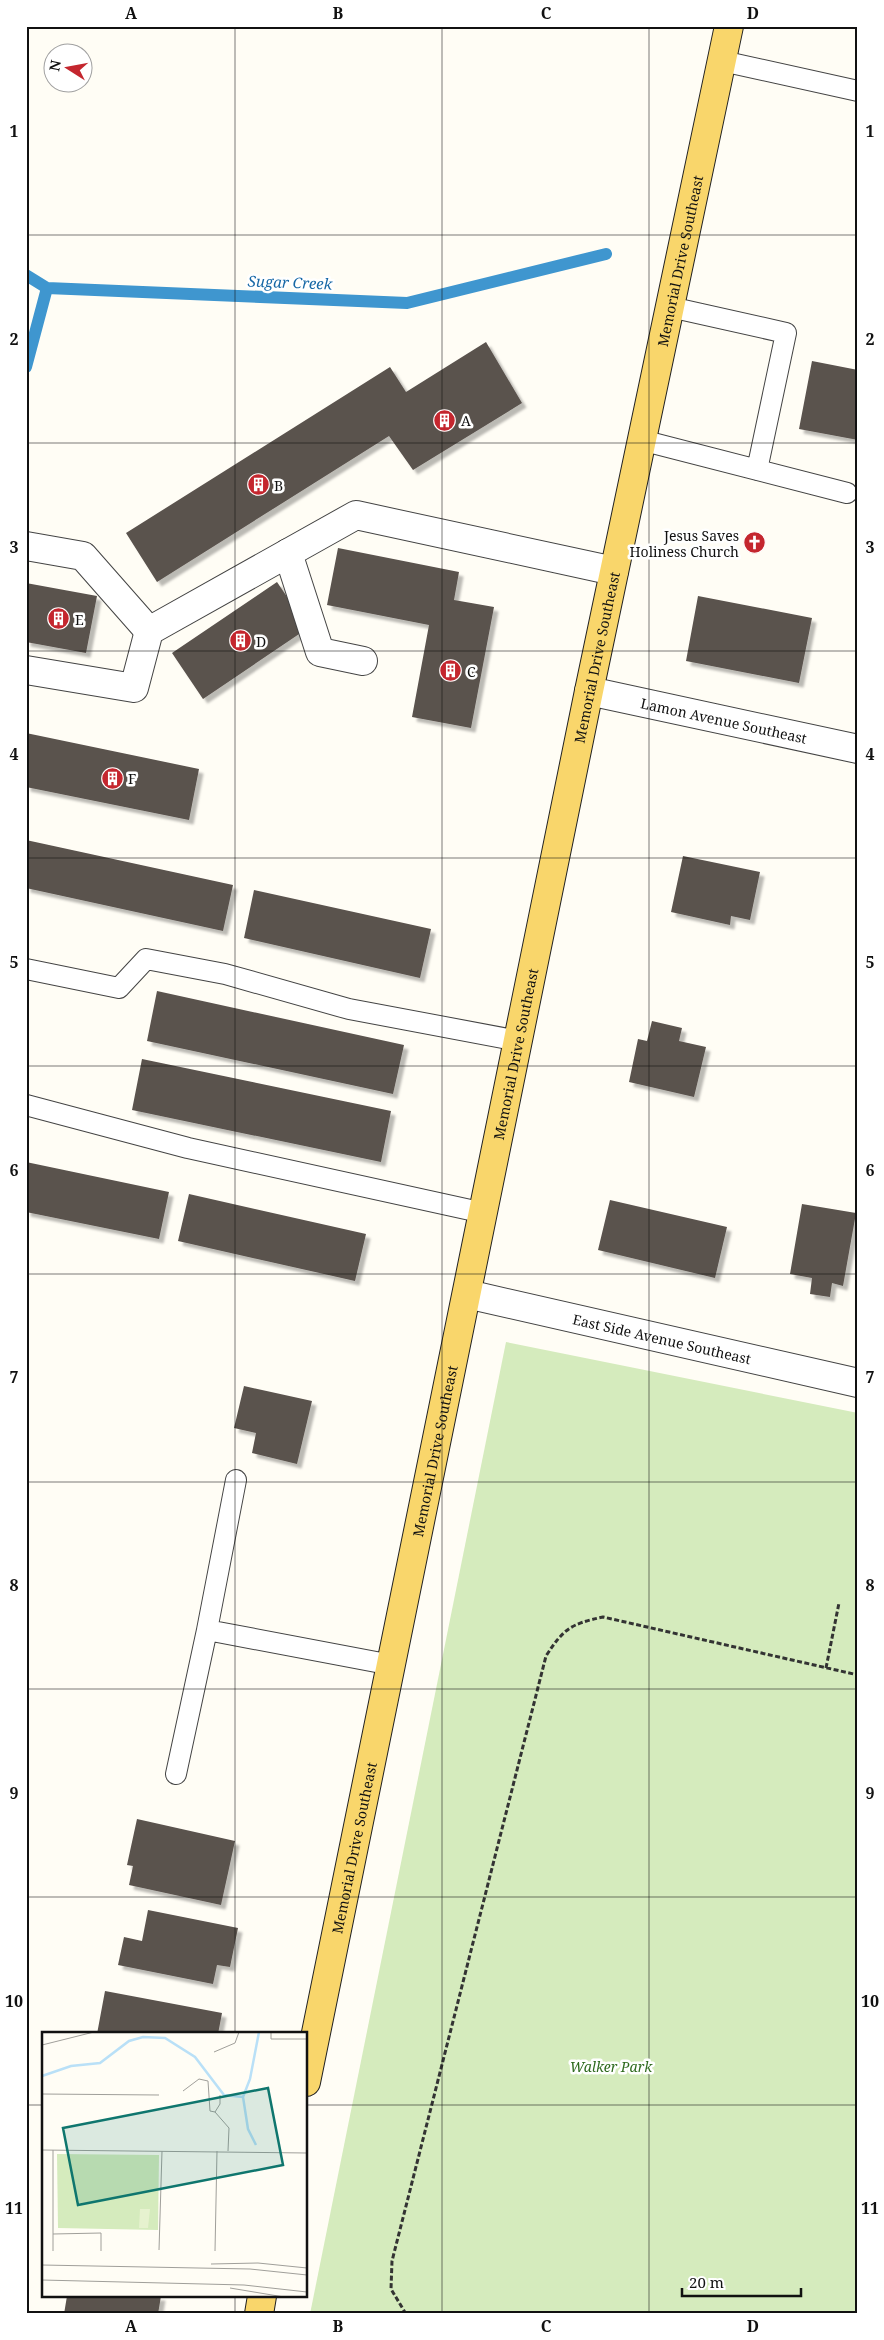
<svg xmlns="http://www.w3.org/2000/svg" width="884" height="2340" font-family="'Noto Serif',serif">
	<defs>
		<filter id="shadow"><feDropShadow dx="4.5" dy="4.5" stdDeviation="1" flood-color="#0004"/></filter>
	</defs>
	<rect width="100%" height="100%" fill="#fffdf5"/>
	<!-- green -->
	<path fill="#d5ebbd" d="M506 1342 858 1413V2314H310Z"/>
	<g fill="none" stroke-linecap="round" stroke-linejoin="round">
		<!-- stream -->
		<path stroke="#3f96cf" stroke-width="12" d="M26 275 47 288 407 303 606 254
			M26 367 47 288"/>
	</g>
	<!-- building -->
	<path fill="#5a524d" filter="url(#shadow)" d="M486 342 522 403 413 470 389 436 157 582 126 533 390 367 406 392Z
		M812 361 858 370V440L799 429Z
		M338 548 459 572 454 600 494 607 471 728 412 717 429 625 327 605Z
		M277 582 308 628 203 699 172 653Z
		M26 583 97 596 86 653 26 642Z
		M698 596 812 618 799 683 686 661Z
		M26 733 199 769 189 820 26 787Z
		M26 840 233 885 223 931 26 888Z
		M683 856 760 872 750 920 731 916 730 925 671 912Z
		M254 890 431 929 420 978 244 938Z
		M157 991 404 1045 393 1094 147 1041Z
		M652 1021 682 1028 679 1041 706 1047 694 1097 629 1082 638 1039 647 1041Z
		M142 1059 391 1111 381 1162 132 1110Z
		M26 1162 169 1192 159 1239 26 1212Z
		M189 1194 366 1234 355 1281 178 1241Z
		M610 1200 727 1227 715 1278 598 1250Z
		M802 1204 856 1213 843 1286 832 1283 830 1297 810 1294 812 1278 790 1274Z
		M244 1386 312 1401 297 1464 252 1453 256 1433 234 1428Z
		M137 1819 235 1841 221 1905 129 1885 133 1866 127 1865Z
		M148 1910 238 1928 230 1967 217 1965 213 1984 118 1965 124 1937 142 1941Z
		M105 1991 222 2013 218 2034H97Z
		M67 2296H161L158 2314H64Z"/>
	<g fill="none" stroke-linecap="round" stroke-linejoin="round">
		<defs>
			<path id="lane" d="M722 61 858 91
				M670 307 786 333 757 470
				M641 440 847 493
				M26 969 119 988 146 959 225 974 349 1009 519 1041
				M26 1105 188 1148 484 1213
				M236 1480 207 1630 392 1665
				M176 1774 207 1630"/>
			<g id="street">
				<path d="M26 546 83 556 149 631"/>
				<path d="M288 553 320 652 363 661"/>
				<path d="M26 670 134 688 149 631 356 515 614 571"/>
				<path id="s1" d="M589 691 858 749"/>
				<path id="s2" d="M467 1294 858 1383"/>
			</g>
			<g id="primary">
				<path id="s3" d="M306 2082 589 691 729 26"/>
				<path d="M259 2314 262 2296"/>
			</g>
		</defs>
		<!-- lane casing -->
		<use href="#lane" stroke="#444" stroke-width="22"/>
		<!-- street casing -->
		<use href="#street" stroke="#444" stroke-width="30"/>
		<!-- primary casing -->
		<use href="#primary" stroke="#222" stroke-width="30"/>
		<!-- path -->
		<path stroke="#333" stroke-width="3" stroke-dasharray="5 2.5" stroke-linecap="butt" d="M826 1668 839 1603
			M406 2314 391 2289 392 2261 546 1656C564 1628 571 1624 603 1617L858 1675"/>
		<!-- lane -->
		<use href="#lane" stroke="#fff" stroke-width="20"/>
		<!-- street -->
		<use href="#street" stroke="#fff" stroke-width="28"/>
		<!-- primary -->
		<use href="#primary" stroke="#f9d66b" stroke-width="28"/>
	</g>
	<!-- grid -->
	<path fill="none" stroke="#111" stroke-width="1" stroke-opacity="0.55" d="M235 26V2034M442 26V2314M649 26V2314M26 235H858M26 443H858M26 651H858M26 858H858M26 1066H858M26 1274H858M26 1482H858M26 1689H858M26 1897H858M26 2105H44M306 2105H858M235 2296V2314"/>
	<!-- icons -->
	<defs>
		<symbol id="building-disc" viewBox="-11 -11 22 22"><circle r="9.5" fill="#c4262e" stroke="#fff"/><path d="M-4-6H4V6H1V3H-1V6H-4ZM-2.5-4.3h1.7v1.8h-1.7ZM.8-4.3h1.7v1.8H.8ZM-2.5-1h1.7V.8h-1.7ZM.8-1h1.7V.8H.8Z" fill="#fff"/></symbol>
		<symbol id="church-disc" viewBox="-11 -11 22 22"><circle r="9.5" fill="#c4262e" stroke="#fff"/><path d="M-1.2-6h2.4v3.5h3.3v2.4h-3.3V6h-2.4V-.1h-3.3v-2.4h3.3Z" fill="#fff"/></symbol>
	</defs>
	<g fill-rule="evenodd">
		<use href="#building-disc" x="432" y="408" width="25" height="25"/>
		<use href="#building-disc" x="246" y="472" width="25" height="25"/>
		<use href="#church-disc" x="742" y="530" width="25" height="25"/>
		<use href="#building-disc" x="46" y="606" width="25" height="25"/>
		<use href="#building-disc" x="228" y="628" width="25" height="25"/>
		<use href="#building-disc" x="438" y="658" width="25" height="25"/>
		<use href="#building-disc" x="100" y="766" width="25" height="25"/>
	</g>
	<g text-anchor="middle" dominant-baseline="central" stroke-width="5" stroke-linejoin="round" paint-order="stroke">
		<!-- street labels -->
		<g font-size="14" fill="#111" stroke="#fff">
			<text stroke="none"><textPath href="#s3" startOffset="1859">Memorial Drive Southeast</textPath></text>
			<text stroke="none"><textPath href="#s3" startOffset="1454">Memorial Drive Southeast</textPath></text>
			<text stroke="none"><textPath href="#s1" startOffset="138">Lamon Avenue Southeast</textPath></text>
			<text stroke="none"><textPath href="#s3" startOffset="1049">Memorial Drive Southeast</textPath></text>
			<text stroke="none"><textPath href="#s2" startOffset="200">East Side Avenue Southeast</textPath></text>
			<text stroke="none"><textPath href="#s3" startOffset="644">Memorial Drive Southeast</textPath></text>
			<text stroke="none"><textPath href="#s3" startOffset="239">Memorial Drive Southeast</textPath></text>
		</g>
		<!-- poi labels -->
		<g font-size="14" fill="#111" stroke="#fff" text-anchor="start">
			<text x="461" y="420">A</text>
			<text x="274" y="485">B</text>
			<text x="739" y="535" text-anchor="end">Jesus Saves<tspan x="739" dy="16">Holiness Church</tspan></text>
			<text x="75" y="619">E</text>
			<text x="256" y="641">D</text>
			<text x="467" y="671">C</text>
			<text x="128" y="778">F</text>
		</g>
		<!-- park labels -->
		<g font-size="14" font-style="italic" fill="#2f6b1f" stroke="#fff">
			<text x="611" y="2066">Walker Park</text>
		</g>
		<!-- water labels -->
		<g font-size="15" font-style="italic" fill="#1768a6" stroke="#fff">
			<text transform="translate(290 282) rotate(2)">Sugar Creek</text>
		</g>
	</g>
	<!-- overview -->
	<g transform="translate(42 2032)">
		<rect width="265" height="265" fill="#fffdf5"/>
		<path d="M15 122 117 123 116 198 16 196Z" fill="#d5ebbd"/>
		<path d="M98 177H108L106 196H97Z" fill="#e6f2cf"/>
		<path fill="none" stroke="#b9e0f7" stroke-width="2.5" d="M0 44 29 34 58 31 87 9 101 5 123 6 153 25 182 63 201 65M214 113 206 97 201 65 208 47 217 0"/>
		<path fill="none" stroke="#a09f9a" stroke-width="1" d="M229 0V7H265M0 13 52 0M172 20 193 11 197 0M141 59 157 47 166 49 168 79 173 80 187 96 186 119M0 62 117 63M173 80 178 72V63M0 118 265 121M11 118V219M11 202 59 201V219M117 218 120 119M173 219 175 119M169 232 216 231 265 236M0 233 208 237 265 243M0 248 202 253 265 260M188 256 242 265"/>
		<path fill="#0f766e" fill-opacity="0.15" stroke="#0f766e" stroke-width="2.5" d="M226 56 241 133 36 173 21 96Z"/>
		<rect width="265" height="265" fill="none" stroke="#111" stroke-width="2.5"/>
	</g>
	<!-- border -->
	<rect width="884" height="2340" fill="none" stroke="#ffffff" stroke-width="55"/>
	<!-- north arrow -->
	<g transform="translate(68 68) rotate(281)"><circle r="24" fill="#ffffff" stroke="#a0a0a0"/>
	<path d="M0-4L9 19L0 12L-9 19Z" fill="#c4262e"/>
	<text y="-8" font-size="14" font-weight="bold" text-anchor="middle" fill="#111111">N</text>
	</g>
	<!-- scale -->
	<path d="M682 2288v8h119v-8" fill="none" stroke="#111111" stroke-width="2.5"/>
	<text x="689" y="2288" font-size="15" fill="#111111" stroke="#ffffff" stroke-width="4" paint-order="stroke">20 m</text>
	<rect x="28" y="28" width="828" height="2284" fill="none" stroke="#111" stroke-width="2"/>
	<g font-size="16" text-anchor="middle" font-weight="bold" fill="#111">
		<text x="131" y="19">A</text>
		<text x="338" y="19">B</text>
		<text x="546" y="19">C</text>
		<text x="753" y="19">D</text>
		<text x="14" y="137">1</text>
		<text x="870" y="137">1</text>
		<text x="14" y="345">2</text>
		<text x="870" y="345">2</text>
		<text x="14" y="553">3</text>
		<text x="870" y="553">3</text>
		<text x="14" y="760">4</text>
		<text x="870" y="760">4</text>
		<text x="14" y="968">5</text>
		<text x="870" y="968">5</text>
		<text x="14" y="1176">6</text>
		<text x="870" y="1176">6</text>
		<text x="14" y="1383">7</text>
		<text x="870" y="1383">7</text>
		<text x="14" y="1591">8</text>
		<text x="870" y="1591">8</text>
		<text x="14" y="1799">9</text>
		<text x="870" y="1799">9</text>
		<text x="14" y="2007">10</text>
		<text x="870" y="2007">10</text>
		<text x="14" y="2214">11</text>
		<text x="870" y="2214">11</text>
		<text x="131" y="2332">A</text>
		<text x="338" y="2332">B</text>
		<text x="546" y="2332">C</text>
		<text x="753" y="2332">D</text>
	</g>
</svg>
